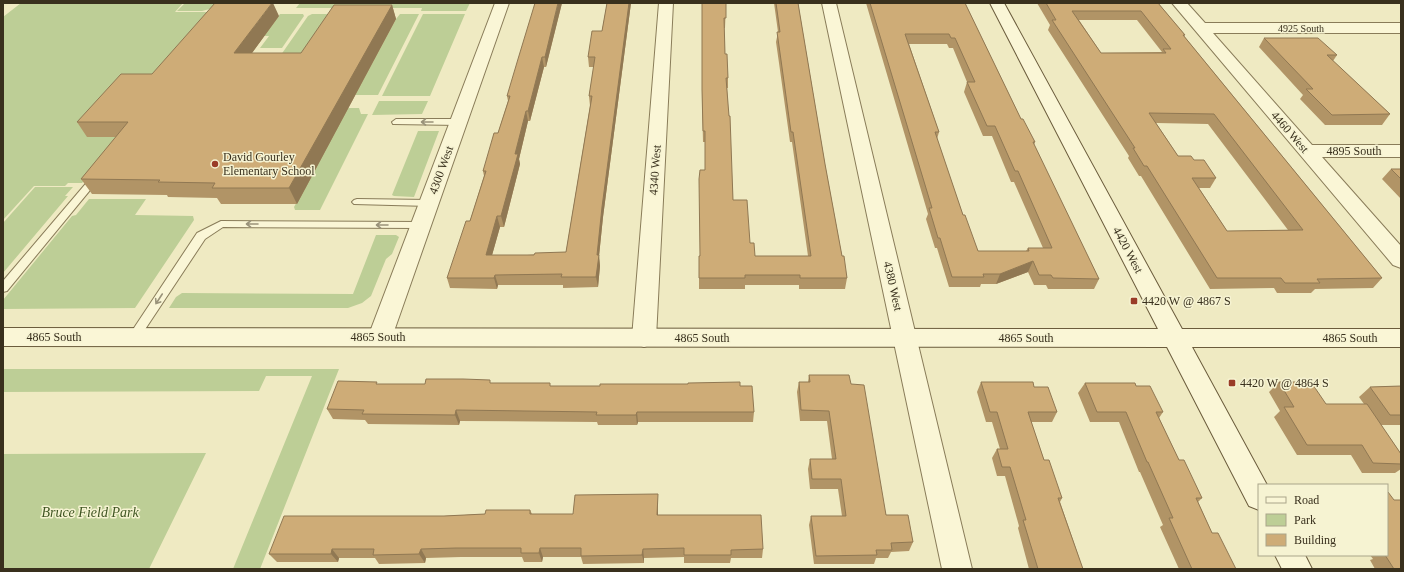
<svg xmlns="http://www.w3.org/2000/svg" width="1404" height="572" font-family="Georgia,serif">
	<rect width="100%" height="100%" fill="#efeac2"/>
	<!-- green -->
	<path fill="#bdce96" d="M21 3H183L175 12H211L122 135 82 183H68L65 186H34L3 220V17Z
		M185 3H233L202 11H177Z
		M300 3H470L466 11H421L422 8H296Z
		M280 14H303L304 16 282 48H260L269 36H264Z
		M312 14H345L311 62H276L308 16Z
		M400 14H419L378 95H355L396 19Z
		M423 14H465L430 96H382Z
		M379 101H428L422 114 372 115Z
		M348 108H359L361 114H368L320 210H295L294 207Z
		M418 131H439L414 197 394 196 392 195Z
		M35 187H73L65 196H68L3 273V223Z
		M89 199H146L135 215 193 216 194 220 135 308 3 309V300L72 216 76 215Z
		M376 235H396L399 237 392 254 386 259 371 296 362 303 348 308H169L176 297 182 293 353 294Z
		M3 369H339L260 569H233L312 376H266L259 391 3 392Z
		M206 453 149 569H3V454Z"/>
	<g fill="none" stroke-linecap="round" stroke-linejoin="round">
		<defs>
			<path id="lane" d="M396 119H459L463 122 459 125 393 124 392 122Z
				M97 173 100 174 102 176 100 178 7 291 3 292V281L94 174Z
				M357 199 429 200 434 203 429 206 354 204 352 202 354 200Z
				M221 221 421 222 426 225 421 228 223 227 205 239 138 340 134 342 130 340 128 337 130 334 197 233Z"/>
			<path id="street" d="M495 3H509L392 337 388 343 380 346 372 343 368 337Z
				M659 3H673L656 338 652 344 644 347 636 344 632 338Z
				M822 3H836L972 569H942Z
				M1172 3H1187L1205 23H1401V33H1213L1312 145H1401V157H1322L1401 246V268L1393 265Z"/>
			<path id="secondary" d="M990 3H1004L1182 329H1401V347H1192L1267 485H1259V510L1249 506 1167 347 3 346V328L1158 329Z
				M1275 555H1305L1312 569H1282Z"/>
		</defs>
		<!-- lane casing -->
		<use href="#lane" stroke="#897c59" stroke-width="2"/>
		<!-- street casing -->
		<use href="#street" stroke="#897c59" stroke-width="2"/>
		<!-- secondary casing -->
		<use href="#secondary" stroke="#6b5c3c" stroke-width="2"/>
		<!-- lane -->
		<use href="#lane" fill="#faf6d6" fill-rule="evenodd"/>
		<!-- street -->
		<use href="#street" fill="#faf6d6" fill-rule="evenodd"/>
		<!-- secondary -->
		<use href="#secondary" fill="#faf6d6" fill-rule="evenodd"/>
	</g>
	<!-- wall -->
	<path fill="#b19466" fill-rule="evenodd" d="M562 3 546 67H544L530 121H528L519 159 520 164 504 227H500L492 255H527L566 252 590 106 589 96 594 67H589L588 57 602 31 607 3H631L603 217 599 256 600 266 598 287 563 288V285H498L497 289 450 288 447 278 470 221 484 176 483 171 498 133 508 101 507 96Z
		M702 3H726L725 28H724L725 54 728 78V88H727L733 200 755 256H808L792 142H790L779 63 776 42 778 32 774 3H798L825 164 842 256 847 278 845 289H799V285H745V289H699V256H700L705 170V142H703L702 100Z
		M866 3H965L1021 119 1035 142 1034 145 1099 279 1094 289H1048L1046 285H1034L1028 272 996 284H981L980 287H949L937 248H935L926 219 928 214ZM909 44H947L949 48H953L967 82 964 92 983 136H992L1011 182H1014L1043 248H1028L1026 251H978L963 215 937 139 939 132Z
		M1037 3H1158L1185 35 1184 36 1382 278 1373 288 1315 289 1311 293H1277L1274 288 1210 289 1141 176H1139L1128 158 1129 156 1048 30 1050 25ZM1079 20H1137L1162 52 1101 53ZM1156 123 1208 124 1288 230 1227 231 1199 188H1210L1216 178 1178 156Z
		M392 5 396 19 297 204H221L217 198 168 197 167 195 92 194 81 179 116 137H87L77 122 152 74 279 16 252 53H301Z
		M1264 38 1337 55 1333 61 1390 114 1382 125H1325L1300 99 1303 95 1259 47Z
		M1391 169H1401V199L1382 179Z
		M809 375 851 384 886 515 913 542 909 551 891 552 888 558H876L874 564H814L809 525 811 516H842L838 489H810L808 469 810 459H832L827 421H800L797 392 799 382H808Z
		M981 382 1034 387 1057 412 1052 422H1031L1044 460 1062 498 1060 502 1083 569H1029L1018 528 1019 526 1005 476H997L992 458 997 449H1000L992 422H986L977 392Z
		M1279 382 1326 404H1364L1359 397 1370 387 1401 386V425H1381L1401 454V469L1395 473H1362L1351 455H1297L1274 417 1280 411 1269 392Z
		M491 383 551 386H740L754 412 753 422H638L637 425H598L597 422 460 421 459 425 368 424 365 420 333 419 327 409 378 384H425Z
		M1085 383 1136 386 1163 412 1159 418 1179 460 1202 498 1198 502 1212 533 1236 569H1179L1160 527 1163 525 1140 472H1139L1119 422H1090L1078 393Z
		M1394 500 1401 569H1375L1370 560 1373 559 1370 555H1387Z
		M658 503V515L763 549 762 558H731L730 563H684V557L644 558V563L583 564 581 557H543L542 562H524L522 557H461L426 558 425 563 379 564 375 558H339L338 562H277L269 554 444 516 485 514 530 510 532 514H573Z"/>
	<!-- shaded-wall -->
	<path fill="#907853" d="M272 3H273L279 16 241 68 234 53Z
		M558 3H562L546 67 545 57Z
		M629 3H631L603 217 599 256 600 266 598 287 596 277 597 255 602 207Z
		M392 5 396 19 297 204 289 188Z
		M542 57 544 67 530 121 528 111Z
		M526 111 528 121 519 159 520 164 504 227 501 216 515 154Z
		M497 216 500 227 489 266 486 255Z
		M1033 261 1028 272 996 284 1000 274Z
		M495 275 498 285 497 289 494 278Z
		M456 410 460 421 459 425 455 415Z
		M637 412 638 422 637 425 636 415Z
		M658 494V524L657 515Z
		M540 548 543 557 542 562 539 553Z
		M332 549 339 558 338 562 331 554Z
		M421 549 426 558 425 563 419 554Z
		M643 549 644 558V563L642 555Z"/>
	<!-- building -->
	<path fill="#ceac77" stroke="#907853" fill-rule="evenodd" d="M215 3H272L234 53H301L334 5H392L289 188H212L215 183 158 182 160 180 81 179 128 122H77L121 74H152Z
		M535 3H558L545 57H542L528 111H526L515 154H518L501 216H497L486 255H534L535 253 566 252 592 96H589L595 57H588L592 31H602L607 3H629L602 207 597 255H599L596 277H561L562 274 495 275 494 278H447L466 221H470L486 171H483L494 133H498L510 96H507L518 59Z
		M702 3H726V18H724L725 54H727L728 78H726L729 116H730L733 200H747L750 243H754L755 256H811L793 132H791L780 53 777 32H780L776 3H798L825 164 842 256H844L847 278H800V275H745V278H699V256H700L699 179 700 170H705V131H703L702 90Z
		M870 3H965L1021 119H1023L1035 142H1033L1099 279 1053 278 1051 275H1039L1033 261 1000 274H983L984 277H952L940 238H938L929 208H932ZM905 34H949L951 38H955L975 82H967L987 126H995L1015 171H1018L1052 248H1028L1029 251H978L965 215H963L935 132H939Z
		M1046 3H1158L1185 35H1183L1382 278 1317 279 1320 283H1285L1281 278H1217L1147 166H1144L1133 148H1135L1052 20H1056ZM1072 11H1141L1171 49H1163L1166 53H1101ZM1149 113 1214 114 1303 230 1227 231 1192 178H1216L1204 160H1194L1191 156H1178Z
		M1264 38H1318L1337 55H1327L1390 114 1332 115 1306 89H1313Z
		M1391 169H1401V179Z
		M809 375H849L851 384 864 385 886 515H908L913 542 891 543 892 550H876L877 555 816 556 811 516H846L841 479H812L810 459H836L829 411 801 410 799 382H810Z
		M426 379H463L490 380V383H550V386H600V384H688V383L740 382V386H752L754 412H637L636 415H596L597 412 456 410 455 415 362 414 364 410 327 409 338 381 377 382 376 384H425Z
		M981 382H1033L1034 387H1048L1057 412H1028L1044 460H1049L1062 498H1058L1083 569H1038L1023 520H1026L1010 467H1002L997 449H1008L997 412H990Z
		M1279 382H1311L1326 404H1367L1401 454V464L1373 463 1362 445H1307L1284 407H1294Z
		M1085 383H1135L1136 386H1150L1163 412H1156L1179 460H1184L1202 498H1196L1212 533H1218L1236 569H1192L1169 518H1173L1148 462H1147L1126 412H1097Z
		M1401 386V415H1390L1370 387Z
		M1387 492H1388L1394 500H1401V569H1394L1385 555H1387Z
		M658 494 657 515H761L763 549 731 550V555H684V548L643 549 642 555 581 556V548H540L539 553H521V548H456L421 549 419 554 373 555 374 549H332L331 554H269L284 516H444L485 514 486 510H530V514H573L575 495Z"/>
	<!-- one-way arrows -->
	<defs><path id="oneway-shaft" d="M-6 0H5M1.5-3L5.5 0L1.5 3" fill="none" stroke-width="1.6" stroke-linecap="round" stroke-linejoin="round"/></defs>
	<g stroke="#9a937a">
		<use href="#oneway-shaft" transform="translate(427 122) rotate(180)"/>
		<use href="#oneway-shaft" transform="translate(252 224) rotate(-180)"/>
		<use href="#oneway-shaft" transform="translate(382 225) rotate(-180)"/>
		<use href="#oneway-shaft" transform="translate(159 299) rotate(123)"/>
	</g>
	<!-- markers -->
	<g fill="#9a3c27" stroke="#f6f3d2" stroke-width="1.5">
		<circle cx="215" cy="164" r="4"/>
		<rect x="1130" y="297" width="8" height="8" rx="2"/>
		<rect x="1228" y="379" width="8" height="8" rx="2"/>
	</g>
	<g text-anchor="middle" dominant-baseline="central" stroke-width="3" stroke-linejoin="round" paint-order="stroke">
		<!-- far-street labels -->
		<g font-size="10" fill="#39301d" stroke="#f6f3d2">
			<text x="1301" y="28">4925 South</text>
		</g>
		<!-- street labels -->
		<g font-size="12" fill="#39301d" stroke="#f6f3d2">
			<text transform="translate(1290 132) rotate(49)">4460 West</text>
			<text x="1354" y="151">4895 South</text>
			<text transform="translate(441 170) rotate(-70)">4300 West</text>
			<text transform="translate(655 170) rotate(-86)">4340 West</text>
			<text transform="translate(1128 250) rotate(62)">4420 West</text>
			<text transform="translate(893 286) rotate(77)">4380 West</text>
			<text x="54" y="337">4865 South</text>
			<text x="378" y="337">4865 South</text>
			<text x="702" y="338">4865 South</text>
			<text x="1026" y="338">4865 South</text>
			<text x="1350" y="338">4865 South</text>
		</g>
		<!-- poi labels -->
		<g font-size="12" fill="#39301d" stroke="#f6f3d2" text-anchor="start">
			<text x="223" y="157">David Gourley<tspan x="223" dy="14">Elementary School</tspan></text>
			<text x="1142" y="301">4420 W @ 4867 S</text>
			<text x="1240" y="383">4420 W @ 4864 S</text>
		</g>
		<!-- near-park labels -->
		<g font-size="14" font-style="italic" fill="#405623" stroke="#f6f3d2">
			<text x="90" y="512">Bruce Field Park</text>
		</g>
	</g>
	<!-- border -->
	<rect width="1404" height="572" fill="none" stroke="#39301d" stroke-width="8"/>
	<!-- legend -->
	<rect x="1258" y="484" width="130" height="72" fill="#f6f3d2" stroke="#aaa58a"/>
	<rect x="1266" y="497" width="20" height="6" fill="#faf6d6" stroke="#aaa58a"/>
	<text x="1294" y="504" font-size="12" fill="#39301d">Road</text>
	<rect x="1266" y="514" width="20" height="12" fill="#bdce96" stroke="#aaa58a"/>
	<text x="1294" y="524" font-size="12" fill="#39301d">Park</text>
	<rect x="1266" y="534" width="20" height="12" fill="#ceac77" stroke="#aaa58a"/>
	<text x="1294" y="544" font-size="12" fill="#39301d">Building</text>
</svg>
